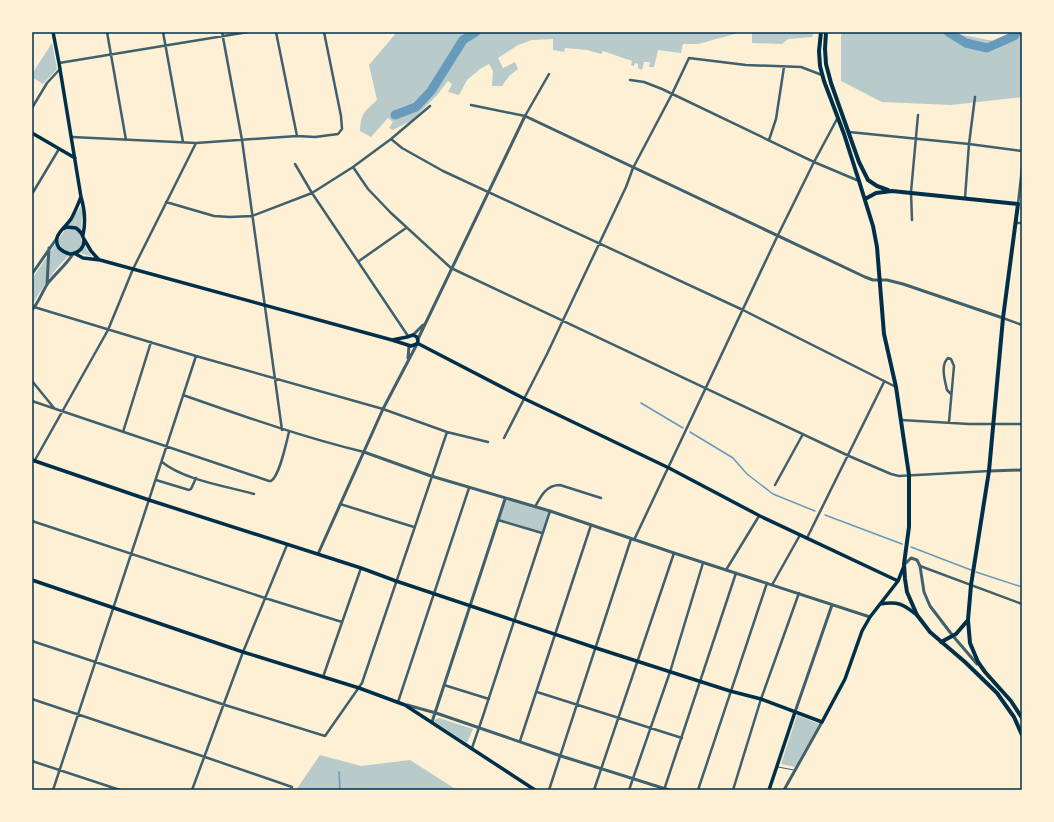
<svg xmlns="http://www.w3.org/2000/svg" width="1054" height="822" font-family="'Golos Text',sans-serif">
	<rect width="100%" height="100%" fill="#fdf0d5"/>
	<!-- green -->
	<path fill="#b9caca" d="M397 32H742L698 44H683L681 53 658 50 654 67H649L650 62H644L642 70 638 68V64L635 63 634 66 631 65 632 61 603 51 601 54 587 50 565 48 564 52 553 50V39L532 40 518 45 498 58 503 68 515 62 518 69 509 76 502 86H492L493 71 489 64 480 69 467 80 459 95 448 92 452 84 448 81 437 95 412 120 393 130 389 128 393 122 388 118 371 137 360 131C361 113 364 112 377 100L369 65Z
		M752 32H814L812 37 788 39 782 44 752 43Z
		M841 32H947L999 42 1011 32H1022V97L951 105 882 102 841 81Z
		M52 43 57 69 43 84 32 77V74Z
		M81 206 82 211 81 240 92 257 74 251C56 266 44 285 32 305V279Z
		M506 499 550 511 542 533 498 520Z
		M797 715 819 724 795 767 781 764Z
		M439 718 473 729 467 743 435 722 434 720Z
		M320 755 361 766 410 760 454 788 453 790H296Z"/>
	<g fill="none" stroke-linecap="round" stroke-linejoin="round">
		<!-- stream -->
		<path stroke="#669bbc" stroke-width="1.5" d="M641 403 683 428
			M690 432 733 458 747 474 773 494 815 511
			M825 515 902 544
			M911 547 971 570
			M976 572 1022 587
			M339 772 340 790"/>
		<!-- river -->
		<path stroke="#669bbc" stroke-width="9" d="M948 32 966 43 987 48 1014 36 1017 32
			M395 115 416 107 431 91 463 40 476 32"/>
		<!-- service -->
		<path stroke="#3f606c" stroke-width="1" d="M778 767 794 770"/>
		<!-- minor -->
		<path stroke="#3f606c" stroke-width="2.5" d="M107 32 126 140
			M163 32 183 142
			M222 32 242 140 282 430
			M276 32 297 136
			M59 63 248 32
			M630 80 644 82 662 89 814 162 859 181
			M471 105 525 116 549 74
			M32 108 47 83 60 69
			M849 132 969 144 1022 151
			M72 137 196 143 297 136 315 137 338 134 342 129 341 116 324 32
			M391 139 402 148 443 171 743 310 896 387
			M769 140 776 119 784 67
			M295 164 312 193 408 336
			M353 167 368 189 391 213 451 268 849 456 891 474 899 476 989 471
			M32 194 59 149
			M965 198 969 144 975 97
			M166 202 214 216 230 217 252 216 312 193 353 167 391 139 430 106
			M1018 204 1022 168
			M912 220 911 192 918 115
			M1016 223H1022
			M359 261 406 228
			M34 307 196 356 383 409 447 432 488 442
			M1003 318 1022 325
			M32 381 54 408
			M183 395C243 416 302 437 364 452
			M32 401 269 481H271C280 475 286 443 289 432
			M901 420 969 424H1022
			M949 422 954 366 951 359 948 358C940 365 945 381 947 390L951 394
			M123 432 151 342
			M504 438 547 354 626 187 633 168 672 94 689 58 746 65 801 67 822 75
			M35 460 108 330 133 269 196 143
			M162 462C184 480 226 486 254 494
			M156 480 189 490 191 489 196 478
			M775 485 803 434
			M340 504 414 527
			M535 507C541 496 546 485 560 485L601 498
			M498 520 542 533
			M32 521 265 598 342 622
			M807 538 884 382
			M634 540 777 237 814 162 837 119
			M920 566 1022 604
			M726 570 759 516
			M772 585 800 535
			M32 641 225 705 325 736 362 683 447 432
			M323 677 361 568
			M444 685 489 699
			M537 692 682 738
			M32 699 205 757 292 787
			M398 702 469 488
			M520 741 591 525
			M472 748 483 716 550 511
			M32 761 120 790
			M53 790C101 645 149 501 196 356
			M192 790 243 652 287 545
			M549 790 631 539
			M594 790 674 553
			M629 790 670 672 703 563
			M664 790 736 573
			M698 790 767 583
			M733 790 761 699 799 593"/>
		<!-- tertiary -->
		<path stroke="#3f606c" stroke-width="3" d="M32 274 57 238
			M47 284 49 248
			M32 310C39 302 42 292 48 283 56 273 66 265 73 254
			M413 335 423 325
			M418 339 525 116 865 277 873 280H887L903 284 1003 318
			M408 358 409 346
			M364 452 431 476 550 511 674 553 870 617
			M989 471 1022 470
			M318 554 383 409 417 344
			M905 564 911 558 917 560 920 566 924 592 930 606 953 636 977 664
			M407 705 436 713 561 756 669 790
			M795 712 832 605
			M432 722 505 499
			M784 790 822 722"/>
		<!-- secondary -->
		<path stroke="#003049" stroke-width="3.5" d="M53 32 59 63 81 197C85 210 86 221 83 235
			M32 133 75 158
			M63 229 67 227 76 228C83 233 87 242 81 249 78 252 74 254 70 254 66 253 62 251 59 248 51 236 65 228 71 219 75 212 78 204 81 197
			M84 239 91 251 99 260
			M74 253 83 258 100 260 392 340 411 346 417 344 418 341 417 337 413 335 407 337 392 340
			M417 343 525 399 669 468 760 516 898 581
			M32 460 149 500 361 568 396 581 596 648 730 691 761 699 822 722 845 679 862 631 870 617 898 581 904 566
			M32 580 243 652 359 688 405 705 535 790
			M880 604C898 601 903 604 917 615
			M769 790 795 712"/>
		<!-- primary -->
		<path stroke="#003049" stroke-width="4" d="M821 32 819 51 820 66 824 81 844 134 859 181 873 226 877 247 884 334 896 387 909 475V527L904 564 905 579 907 592 917 615 930 632 965 662 997 693 1014 717 1022 735
			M826 32 825 49 826 64 831 83 859 162 868 180 877 186 888 190
			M865 199 876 193 892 191 1018 204 1003 318 989 471 971 585 968 620 970 643 978 662 985 672 1011 701 1022 718
			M941 642 956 634 968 620"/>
	</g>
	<!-- border -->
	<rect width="1054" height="822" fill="none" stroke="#fdf0d5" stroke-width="66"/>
	<rect x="33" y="33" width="988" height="756" fill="none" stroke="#003049" stroke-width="1.5"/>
</svg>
